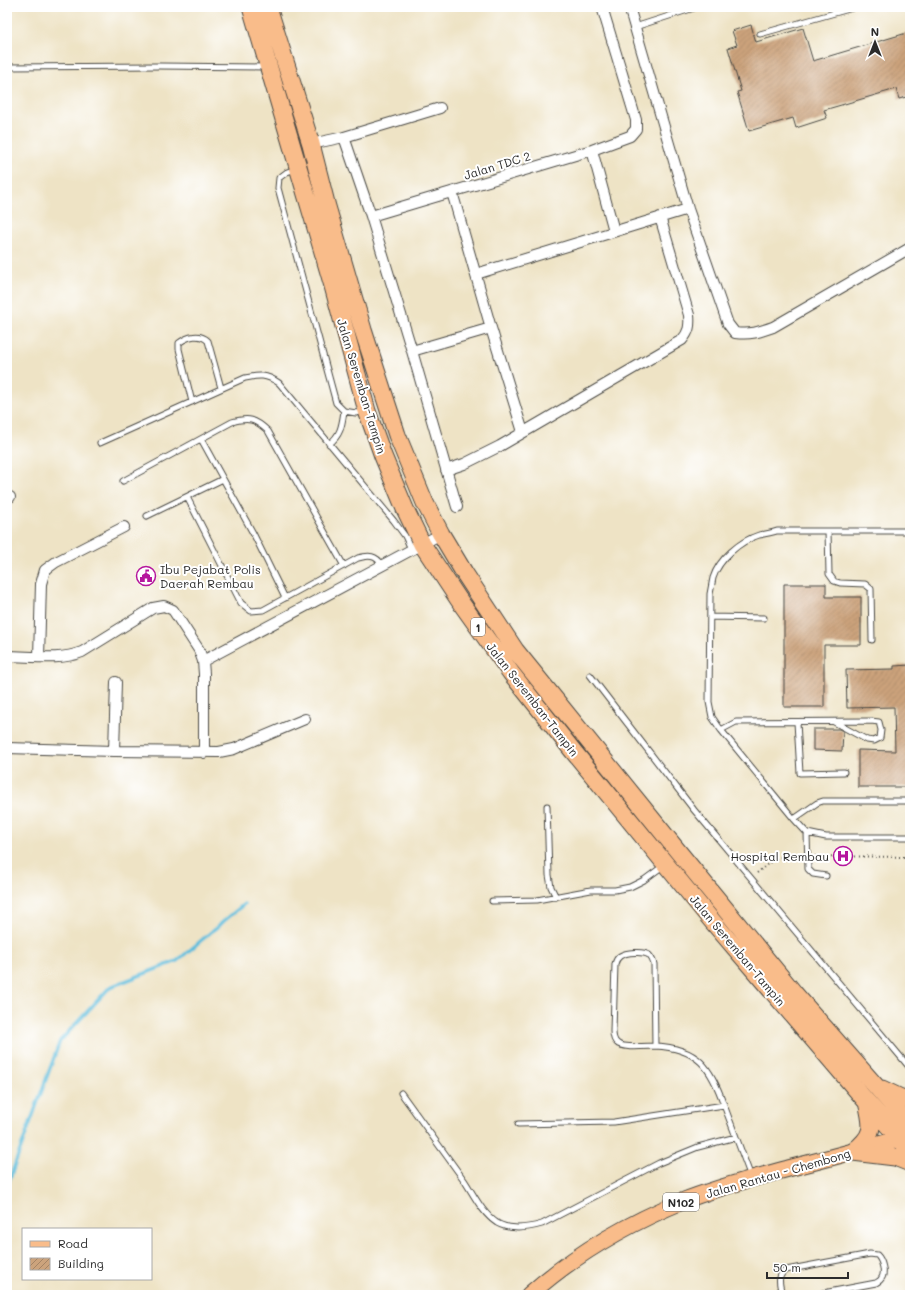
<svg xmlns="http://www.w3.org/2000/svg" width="917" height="1302" font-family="Mali,sans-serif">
	<defs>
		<pattern id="building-hatch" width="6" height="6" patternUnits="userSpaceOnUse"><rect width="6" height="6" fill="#cca37c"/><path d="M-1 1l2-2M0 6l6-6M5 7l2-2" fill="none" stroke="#a68566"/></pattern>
	</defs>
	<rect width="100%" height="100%" fill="#fff"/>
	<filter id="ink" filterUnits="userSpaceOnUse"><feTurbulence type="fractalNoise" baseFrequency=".025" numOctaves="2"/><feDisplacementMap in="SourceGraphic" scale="8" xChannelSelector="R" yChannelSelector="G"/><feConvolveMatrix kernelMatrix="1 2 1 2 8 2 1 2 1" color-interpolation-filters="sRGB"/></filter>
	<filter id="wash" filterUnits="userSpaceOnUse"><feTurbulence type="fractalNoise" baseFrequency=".012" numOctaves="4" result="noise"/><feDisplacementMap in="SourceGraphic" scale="16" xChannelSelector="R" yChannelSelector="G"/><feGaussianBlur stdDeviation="0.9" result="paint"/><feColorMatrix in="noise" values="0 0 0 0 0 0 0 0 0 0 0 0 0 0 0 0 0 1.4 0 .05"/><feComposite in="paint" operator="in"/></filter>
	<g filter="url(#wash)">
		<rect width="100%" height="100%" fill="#eee3c5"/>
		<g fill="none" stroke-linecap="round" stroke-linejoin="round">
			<!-- stream -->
			<path stroke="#5fbedd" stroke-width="3.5" d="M7 1186 60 1041 110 987 177 961 244 904"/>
		</g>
		<g id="blocks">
			<!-- building -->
			<path fill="url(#building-hatch)" d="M751 25 756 42 803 28 813 61 910 32V96L899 99 896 89 824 110 827 118 796 128 793 118 749 131 737 92 741 91 728 48 737 45 732 31Z
				M784 584H826V597H861V645H824V707H784Z
				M910 665V787H858V750L895 751 894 707 847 708 846 670 894 669V666Z
				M813 729H839L843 731 842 751 813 750Z"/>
		</g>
	</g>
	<g filter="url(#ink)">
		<use href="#blocks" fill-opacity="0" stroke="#484742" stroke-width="1"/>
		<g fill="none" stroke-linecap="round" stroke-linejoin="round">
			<defs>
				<path id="service" d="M635 27 697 7
					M760 34 856 7
					M7 67 159 66 266 67
					M296 169 287 172 279 178 278 188 336 403 344 411 356 413 364 411
					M192 402 179 349V343C188 336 200 333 208 341L221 388
					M201 439 254 535 285 598
					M100 443 245 378C259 375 266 374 279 383L394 521 405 536 411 549
					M329 444C341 435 342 425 344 411
					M123 481 232 422C249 417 255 419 268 431L344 566
					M187 497 241 603 251 611 263 610 358 558C369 555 376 555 382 565
					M147 516 223 479
					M828 531 829 574 834 581 840 583 865 584 871 589 872 640
					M910 531H777C771 533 765 534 759 535 740 541 719 559 713 578 712 583 711 589 710 594L709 702 712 717 721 730 794 819 807 833 826 837H910
					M710 617 764 618
					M590 675 694 810 910 1068
					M797 722 800 773 844 772
					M721 730 736 722 871 721 879 722 881 730 880 738 874 741 867 740 834 722
					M547 806 549 875 551 887 556 897
					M794 819 817 803 823 801H910
					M807 833 808 869 813 874 826 876
					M492 901 537 900 591 890H615L630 887 644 880 663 866
					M655 1046C647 1046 622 1049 617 1043 613 1040 613 1035 613 1031L615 964C616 960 617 958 620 956 626 952 643 951 649 955 652 958 653 961 654 964L655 1046C698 1048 711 1067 724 1105
					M401 1093C422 1122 443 1151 464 1180 474 1195 482 1213 497 1223 511 1231 528 1228 542 1224L659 1163 698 1147 736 1137
					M518 1124 614 1122 724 1105 751 1177
					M782 1295C780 1285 776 1276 786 1270L870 1254 877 1255C882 1260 886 1273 881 1279 880 1281 877 1282 876 1283L813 1295"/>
				<path id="minor" d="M629 7 688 209 728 324 735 333C751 335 759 332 773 327L910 248
					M344 137 371 216 412 351 457 507
					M311 144 344 137 440 108
					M592 150 614 231
					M452 192 491 328 523 432
					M371 216 592 150 630 136 636 129V120L602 7
					M476 274 688 209
					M412 351 491 328
					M446 470 464 464 500 446 682 340C689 332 690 326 689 315L660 217
					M7 497H10
					M7 656C31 656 60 661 82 652L153 608 164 606 173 610 199 650 203 661 204 674V753
					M39 657 41 584 45 570 56 562 124 527
					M203 661 441 534
					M7 748 114 751 219 752 234 749 305 719
					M114 751 116 682"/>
				<path id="primary" d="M529 1295C575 1254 627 1224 683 1201 718 1187 754 1178 790 1168 830 1158 870 1147 910 1136"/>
				<path id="trunk" d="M251 7 333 286 367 411 383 456 405 509 422 544 461 603 511 673 573 751 713 922 866 1101 910 1150
					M268 7 311 144 327 207 363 330 397 435 425 503 441 534 465 574 515 650 681 855 794 993 910 1125
					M882 1089 901 1098 910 1099
					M853 1152 895 1157 910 1163
					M853 1152C875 1135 873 1127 867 1102"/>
			</defs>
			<!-- service casing -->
			<use href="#service" stroke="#484742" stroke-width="7"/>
			<!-- minor casing -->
			<use href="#minor" stroke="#484742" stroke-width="12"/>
			<!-- primary casing -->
			<use href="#primary" stroke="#484742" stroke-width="18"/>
			<!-- trunk casing -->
			<use href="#trunk" stroke="#484742" stroke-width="19"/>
			<!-- path -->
			<path stroke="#484742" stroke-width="2" stroke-dasharray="1 3" stroke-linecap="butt" d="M815 856 910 857
				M757 873C776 857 776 856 801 856"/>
			<!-- service -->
			<use href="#service" stroke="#fff" stroke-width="5"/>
			<!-- minor -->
			<use href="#minor" stroke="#fff" stroke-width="10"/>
			<!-- primary -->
			<use href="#primary" stroke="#f9bc8a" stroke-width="16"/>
			<!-- trunk -->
			<use href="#trunk" stroke="#f9bc8a" stroke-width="17"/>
		</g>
	</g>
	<!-- icons -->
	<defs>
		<symbol id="civic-ring" viewBox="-11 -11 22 22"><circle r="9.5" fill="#fff" stroke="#b5179e" stroke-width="1.5"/><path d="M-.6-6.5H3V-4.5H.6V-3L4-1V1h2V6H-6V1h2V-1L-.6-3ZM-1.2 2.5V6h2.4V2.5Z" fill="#b5179e"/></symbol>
		<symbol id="hospital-ring" viewBox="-11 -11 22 22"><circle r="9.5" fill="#fff" stroke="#b5179e" stroke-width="1.5"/><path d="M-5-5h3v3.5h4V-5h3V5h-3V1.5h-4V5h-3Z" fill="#b5179e"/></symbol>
	</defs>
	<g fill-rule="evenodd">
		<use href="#civic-ring" x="135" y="565" width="22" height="22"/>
		<use href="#hospital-ring" x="832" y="845" width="22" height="22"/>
	</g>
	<g text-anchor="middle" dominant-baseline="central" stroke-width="4" stroke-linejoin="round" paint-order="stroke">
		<!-- shield labels -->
		<g fill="#fff" stroke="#6b6b6b" stroke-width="1">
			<rect x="471" y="618" width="14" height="18" rx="3"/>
			<rect x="663" y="1193" width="36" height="18" rx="3"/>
		</g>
		<g font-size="11" font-weight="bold" fill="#2b2b2b">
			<text x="478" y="627">1</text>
			<text x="681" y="1202">N102</text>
		</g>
		<!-- street labels -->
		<g font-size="12" fill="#2b2b2b" stroke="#fff">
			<text transform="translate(497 165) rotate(-17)">Jalan TDC 2</text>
			<text transform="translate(362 386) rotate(73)">Jalan Seremban-Tampin</text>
			<text transform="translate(533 699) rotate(52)">Jalan Seremban-Tampin</text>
			<text transform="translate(738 950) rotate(50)">Jalan Seremban-Tampin</text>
			<text transform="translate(778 1173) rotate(-16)">Jalan Rantau - Chembong</text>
		</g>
		<!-- poi labels -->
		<g font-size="12" fill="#2b2b2b" stroke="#fff" text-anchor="start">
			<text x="160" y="569">Ibu Pejabat Polis<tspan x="160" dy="14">Daerah Rembau</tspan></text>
			<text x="829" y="856" text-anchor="end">Hospital Rembau</text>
		</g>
	</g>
	<!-- margin -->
	<rect width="917" height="1302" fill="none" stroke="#fff" stroke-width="24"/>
	<!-- legend -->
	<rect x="22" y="1228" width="130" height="52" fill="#ffffff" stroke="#aaaaaa"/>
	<rect x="30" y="1241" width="20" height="6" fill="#f9bc8a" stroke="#aaaaaa"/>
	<text x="58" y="1248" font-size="12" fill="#2b2b2b">Road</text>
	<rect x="30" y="1258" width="20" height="12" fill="url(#building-hatch)" stroke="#aaaaaa"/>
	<text x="58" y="1268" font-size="12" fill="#2b2b2b">Building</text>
	<!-- north arrow -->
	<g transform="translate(875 42)" stroke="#ffffff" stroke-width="3" paint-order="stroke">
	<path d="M0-3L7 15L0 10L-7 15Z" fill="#2b2b2b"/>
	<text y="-6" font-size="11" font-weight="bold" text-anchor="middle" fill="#2b2b2b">N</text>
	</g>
	<!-- scale -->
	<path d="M767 1272v6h81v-6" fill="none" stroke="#2b2b2b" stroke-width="2"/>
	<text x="773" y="1272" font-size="12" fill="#2b2b2b" stroke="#ffffff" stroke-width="3" paint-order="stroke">50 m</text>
</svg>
